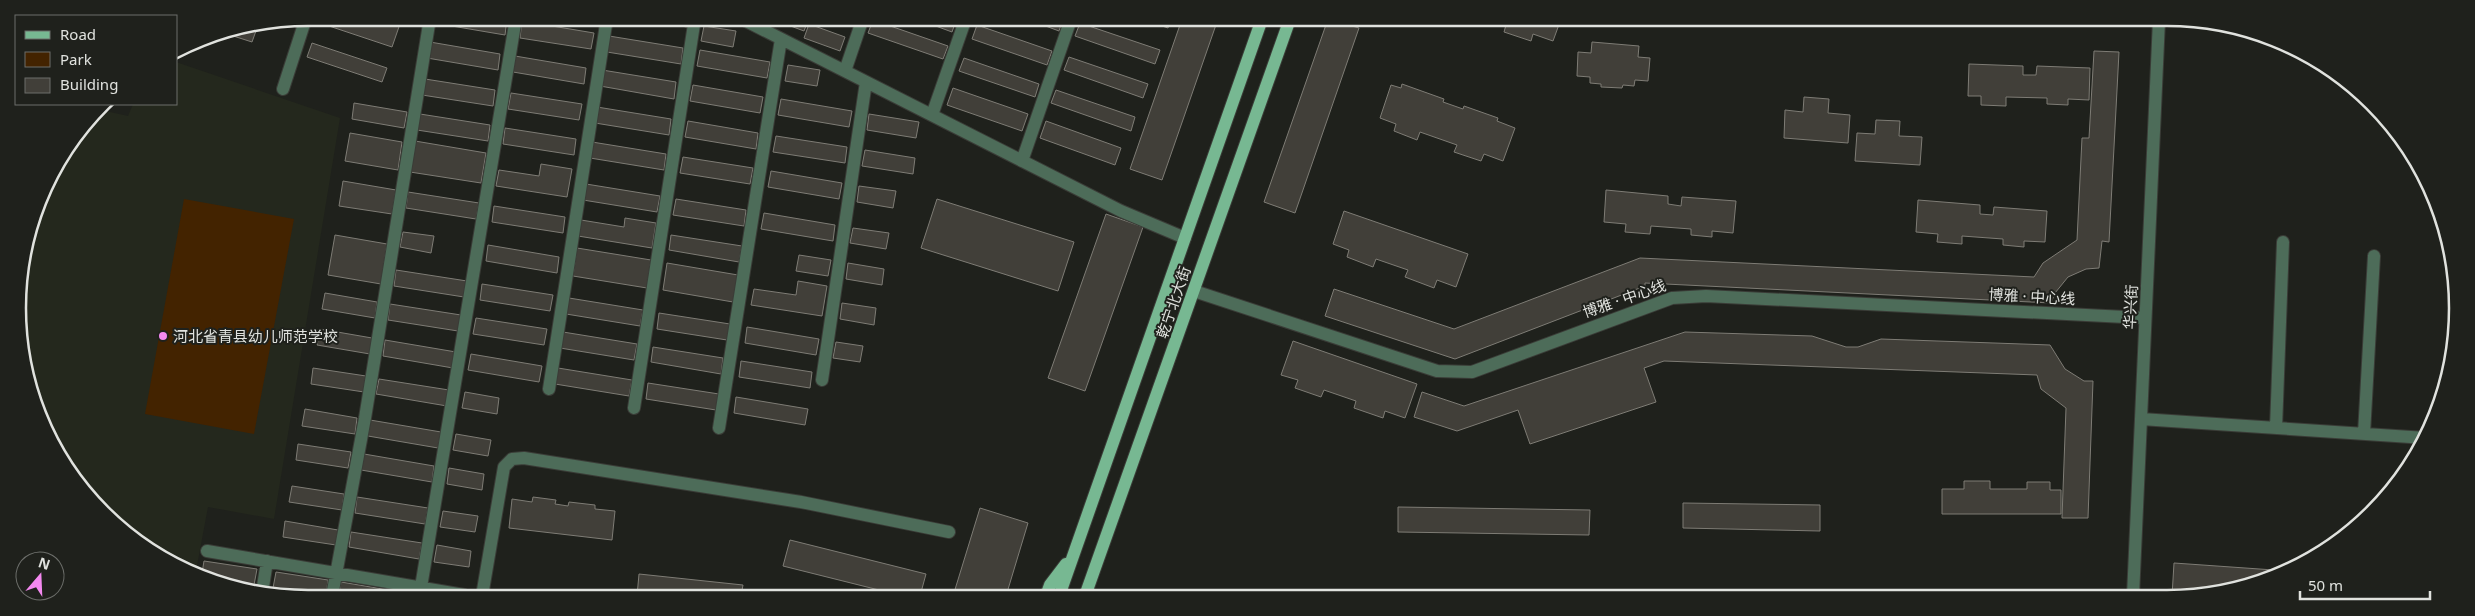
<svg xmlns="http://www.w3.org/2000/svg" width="2475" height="616" font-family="'Noto Sans','Noto Sans SC',sans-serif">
	<rect width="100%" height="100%" fill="#1f211c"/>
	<!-- built -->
	<path fill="#24281d" d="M176 62 340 118 274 519 208 507 196 571 163 560 78 485 27 383 18 289 47 180 101 110 128 116 133 104H176Z"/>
	<!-- green -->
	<path fill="#432300" d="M184 199 294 219 254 434 145 414Z"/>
	<!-- building -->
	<path fill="#413f39" stroke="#7e7c75" d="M318 18H389L401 21 392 47 317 22Z
		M435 18H501L507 19 505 35 434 23Z
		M632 18H688L687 27Z
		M769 18H809L804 31Z
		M914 18H957L952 32Z
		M1024 18 1063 19 1059 31Z
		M1141 19H1171L1168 28Z
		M1182 19H1218L1162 180 1130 169Z
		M1328 19 1359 28 1295 213 1264 202Z
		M1490 19H1561L1553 41 1533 34 1531 41 1504 32 1506 25Z
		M873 20 948 46 943 59 868 33Z
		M522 21 594 33 591 49 520 38Z
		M1080 23 1160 50 1155 64 1075 36Z
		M809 24 845 37 840 51 804 38Z
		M977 25 1052 51 1047 65 972 39Z
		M704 26 736 31 733 47 701 41Z
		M257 28 252 42 227 34Z
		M609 36 683 48 681 64 607 52Z
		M430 42 500 54 498 70 427 58Z
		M1592 42 1639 46 1638 57 1650 58 1648 81 1635 80 1634 86 1623 85 1622 88 1601 87V84L1590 83V77L1577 76 1578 52 1591 53Z
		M312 43 387 68 382 82 307 57Z
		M700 50 770 62 767 78 697 66Z
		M2094 51 2119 52 2109 242 2102 241 2099 268 2086 269 2068 277 2055 293 2051 303 1645 283V286L1455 359 1325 316 1334 289 1454 329 1640 258 2034 277 2043 263 2077 240 2082 138H2089Z
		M515 56 586 68 584 84 513 72Z
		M1069 57 1148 84 1143 98 1064 70Z
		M964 58 1039 84 1035 97 959 71Z
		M1969 64 2023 66V75H2036L2037 66 2090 68 2089 100 2068 99V105L2047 104V98L2006 97V106L1981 105V96H1968Z
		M788 65 820 70 817 86 785 81Z
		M602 70 676 82 674 99 600 86Z
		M425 79 495 90 493 106 422 95Z
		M1402 84 1444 99 1443 102 1463 109 1464 106 1498 118 1497 121 1515 128 1503 161 1484 154 1481 161 1454 152 1457 145 1420 132 1417 140 1394 131 1396 124 1380 118 1391 85 1401 88Z
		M693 85 763 97 760 113 690 101Z
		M953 88 1028 114 1022 131 947 105Z
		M1056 90 1135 117 1131 131 1051 103Z
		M511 93 582 104 579 120 508 109Z
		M1804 97 1829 99 1828 113 1850 115 1848 143 1784 138 1785 110 1803 112Z
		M781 99 852 111 849 127 778 115Z
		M354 103 407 112 404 128 352 119Z
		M597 107 671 119 669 135 595 123Z
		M420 114 490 125 488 141 417 130Z
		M869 114 919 122 916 138 867 130Z
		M1876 120 1900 121 1899 136 1922 137 1920 165 1855 161 1857 133 1875 134Z
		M688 121 758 133 756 149 685 137Z
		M1046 121 1121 148 1115 165 1040 138Z
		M505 128 576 139 574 155 503 144Z
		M350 133 402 142 398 170 345 161Z
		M776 136 847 147 845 163 773 152Z
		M415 141 486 153 481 183 410 172Z
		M592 142 666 154 664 170 590 158Z
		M865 150 915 158 913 174 862 166Z
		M683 157 753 168 750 184 680 173Z
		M541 164 572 169 567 197 496 186 499 170 539 176Z
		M771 171 842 183 839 199 768 187Z
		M343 181 396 190 392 214 339 206Z
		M586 184 660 196 657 212 583 200Z
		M859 186 896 191 893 208 857 202Z
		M1606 190 1668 196V204L1681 206 1682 197 1736 201 1733 233 1712 231V237L1691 235V229L1651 226 1650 234 1625 232 1626 224 1604 222Z
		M408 192 479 203 476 219 406 208Z
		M676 199 746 210 744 226 673 215Z
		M937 199 1074 242 1058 291 921 248Z
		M1918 200 1980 205V214L1993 215 1994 207 2047 211 2045 242 2024 241V247L2003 245V239L1962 236V244L1937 242 1938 234 1916 232Z
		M494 206 565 217 563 233 492 222Z
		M1344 211 1468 254 1456 287 1437 280 1434 288 1405 277 1408 270 1376 259 1373 267 1347 257 1349 250 1333 244Z
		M764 213 835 225 833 241 761 229Z
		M1106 214 1143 227 1085 391 1048 378Z
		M625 218 656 223 652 248 578 236 581 220 624 227Z
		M853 228 889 233 886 249 850 243Z
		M403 232 434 236 431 253 400 247Z
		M335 235 387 244 381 284 328 275Z
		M671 235 742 246 739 262 669 250Z
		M488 245 559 257 557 273 486 261Z
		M577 248 651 260 647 288 573 276Z
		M799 255 831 260 828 276 796 271Z
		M667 263 738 275 733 302 663 290Z
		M848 263 884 269 882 285 846 279Z
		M396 270 467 281 464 297 394 286Z
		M798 281 827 286 822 316 751 305 754 289 796 295Z
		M482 284 553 295 550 311 480 300Z
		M325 293 377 302 375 318 322 309Z
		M569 298 643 310 640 326 566 314Z
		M842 303 876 308 874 325 840 319Z
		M390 304 461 315 458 331 388 320Z
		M659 313 730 324 727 340 657 329Z
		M476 318 547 329 544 345 473 334Z
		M747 327 819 339 816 355 745 343Z
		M320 329 372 338 370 354 317 345Z
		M563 332 637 344 634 360 560 348Z
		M1685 332 1812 336 1846 347H1858L1881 339 2050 345 2065 369 2084 381H2093L2088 518H2062L2066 408 2041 389 2037 375 1664 361 1644 368 1656 402 1530 444 1518 410 1457 431 1414 417 1422 392 1464 406Z
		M385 340 456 352 453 368 383 356Z
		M1293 341 1417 384 1405 418 1385 411 1383 418 1354 408 1356 401 1324 390 1321 397 1295 388 1298 380 1281 375Z
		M836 342 863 346 860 362 833 358Z
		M653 347 723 358 721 374 651 362Z
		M471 354 542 366 539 382 468 370Z
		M741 361 812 372 810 388 739 377Z
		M313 368 366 376 364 392 311 384Z
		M558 368 632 380 629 396 555 384Z
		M379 379 449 390 447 406 376 394Z
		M648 383 719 394 716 410 646 399Z
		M465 392 499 398 497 414 462 408Z
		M736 397 808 409 805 425 734 413Z
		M305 409 357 418 355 434 302 426Z
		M370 420 441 432 438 448 368 436Z
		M456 434 491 440 488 456 453 450Z
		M298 444 351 452 348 468 296 460Z
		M364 454 434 466 432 482 361 470Z
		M449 468 484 474 482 490 447 484Z
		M1964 481H1990V489H2027V482H2050V490H2061V514H1942V489H1964Z
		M292 486 344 494 342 510 289 502Z
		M357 497 428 508 425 524 355 513Z
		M533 497 556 500 555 504 568 506 569 502 595 505V509L615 511 612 540 509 528 512 499 532 502Z
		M1683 503 1820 505V531L1683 528Z
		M1398 507 1590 510 1589 535 1398 532Z
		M980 508 1028 523 1006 596H953Z
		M443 511 478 516 475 532 440 527Z
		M285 521 338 530 336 545 283 537Z
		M351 532 422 543 419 559 349 547Z
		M790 540 926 574 920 596H903L783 566Z
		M437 545 471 551 469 567 434 562Z
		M204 561 257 569 254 585 224 580 202 573Z
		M2174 563 2288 571 2205 596H2172Z
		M276 572 328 580 326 596 273 588Z
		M639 574 743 585 741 596H637Z
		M341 582 412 594 411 596H339Z"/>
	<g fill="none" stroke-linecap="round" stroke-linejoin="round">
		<defs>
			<path id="minor" d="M740 18 1121 211 1185 238
				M197 43 198 39
				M845 71 863 18
				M283 89 306 18
				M932 115 966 18
				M1022 161 1071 19
				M1194 291 1437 371 1472 372 1672 298 1706 296 2145 318
				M822 380 866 82
				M549 389 607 18
				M634 408 695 18
				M2141 419 2426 438
				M719 428 781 39
				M2276 428 2283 242
				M2364 434 2374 256
				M207 551 464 595
				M421 587 516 18
				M262 593 267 561
				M332 596 365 418 430 18
				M482 596 504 467 512 459 524 458 801 502 949 532
				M2133 596 2159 20"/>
			<path id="major" d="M1046 596 1050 585 1066 564
				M1059 596 1262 19
				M1085 596 1290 19"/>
		</defs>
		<!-- minor casing -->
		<use href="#minor" stroke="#3a3c37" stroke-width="14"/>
		<!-- major casing -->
		<use href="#major" stroke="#3a3c37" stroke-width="14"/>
		<!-- minor -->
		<use href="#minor" stroke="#4d6c59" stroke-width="12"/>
		<!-- major -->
		<use href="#major" stroke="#77b892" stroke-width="12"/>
	</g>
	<!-- markers -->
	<circle fill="#f489f0" stroke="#1f211c" stroke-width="2" cx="163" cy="336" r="5"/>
	<g text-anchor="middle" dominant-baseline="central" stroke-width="4" stroke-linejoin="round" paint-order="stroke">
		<!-- street labels -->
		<g font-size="15" fill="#e0e2de" stroke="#1f211c">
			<text transform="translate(2032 296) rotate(3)">博雅 · 中心线</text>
			<text transform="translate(1624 298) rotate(-19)">博雅 · 中心线</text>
			<text transform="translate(1173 302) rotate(-71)">乾宁北大街</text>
			<text transform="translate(2130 307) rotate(-87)">华兴街</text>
		</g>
		<!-- poi labels -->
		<g font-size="15" fill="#e0e2de" stroke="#1f211c" text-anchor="start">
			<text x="173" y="336">河北省青县幼儿师范学校</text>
		</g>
	</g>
	<!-- crop -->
	<path d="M0 0H2475V616H0ZM308 26H2167A282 282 0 0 1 2449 308V308A282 282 0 0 1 2167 590H308A282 282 0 0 1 26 308V308A282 282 0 0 1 308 26Z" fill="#1f211c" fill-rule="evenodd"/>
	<path fill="none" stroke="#e0e2de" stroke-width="2.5" d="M308 26H2167A282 282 0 0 1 2449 308V308A282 282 0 0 1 2167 590H308A282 282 0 0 1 26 308V308A282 282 0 0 1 308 26Z"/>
	<!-- legend -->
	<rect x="15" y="15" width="162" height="90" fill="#1f211c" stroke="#6c6e6a"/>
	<rect x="25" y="31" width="25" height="8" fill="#77b892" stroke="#6c6e6a"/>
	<text x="60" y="40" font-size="15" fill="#e0e2de">Road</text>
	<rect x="25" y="52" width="25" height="15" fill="#432300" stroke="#6c6e6a"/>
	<text x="60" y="65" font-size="15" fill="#e0e2de">Park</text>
	<rect x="25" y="78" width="25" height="15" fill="#413f39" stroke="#6c6e6a"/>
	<text x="60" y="90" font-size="15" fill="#e0e2de">Building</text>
	<!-- north arrow -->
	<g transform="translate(40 576) rotate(19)"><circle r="24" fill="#1f211c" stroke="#6c6e6a"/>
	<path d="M0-4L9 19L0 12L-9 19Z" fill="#f489f0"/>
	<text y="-8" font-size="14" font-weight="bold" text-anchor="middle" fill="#e0e2de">N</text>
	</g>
	<!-- scale -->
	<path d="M2300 591v8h130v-8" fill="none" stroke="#e0e2de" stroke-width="2.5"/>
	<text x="2308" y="591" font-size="15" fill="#e0e2de" stroke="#1f211c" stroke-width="4" paint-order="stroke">50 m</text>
</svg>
